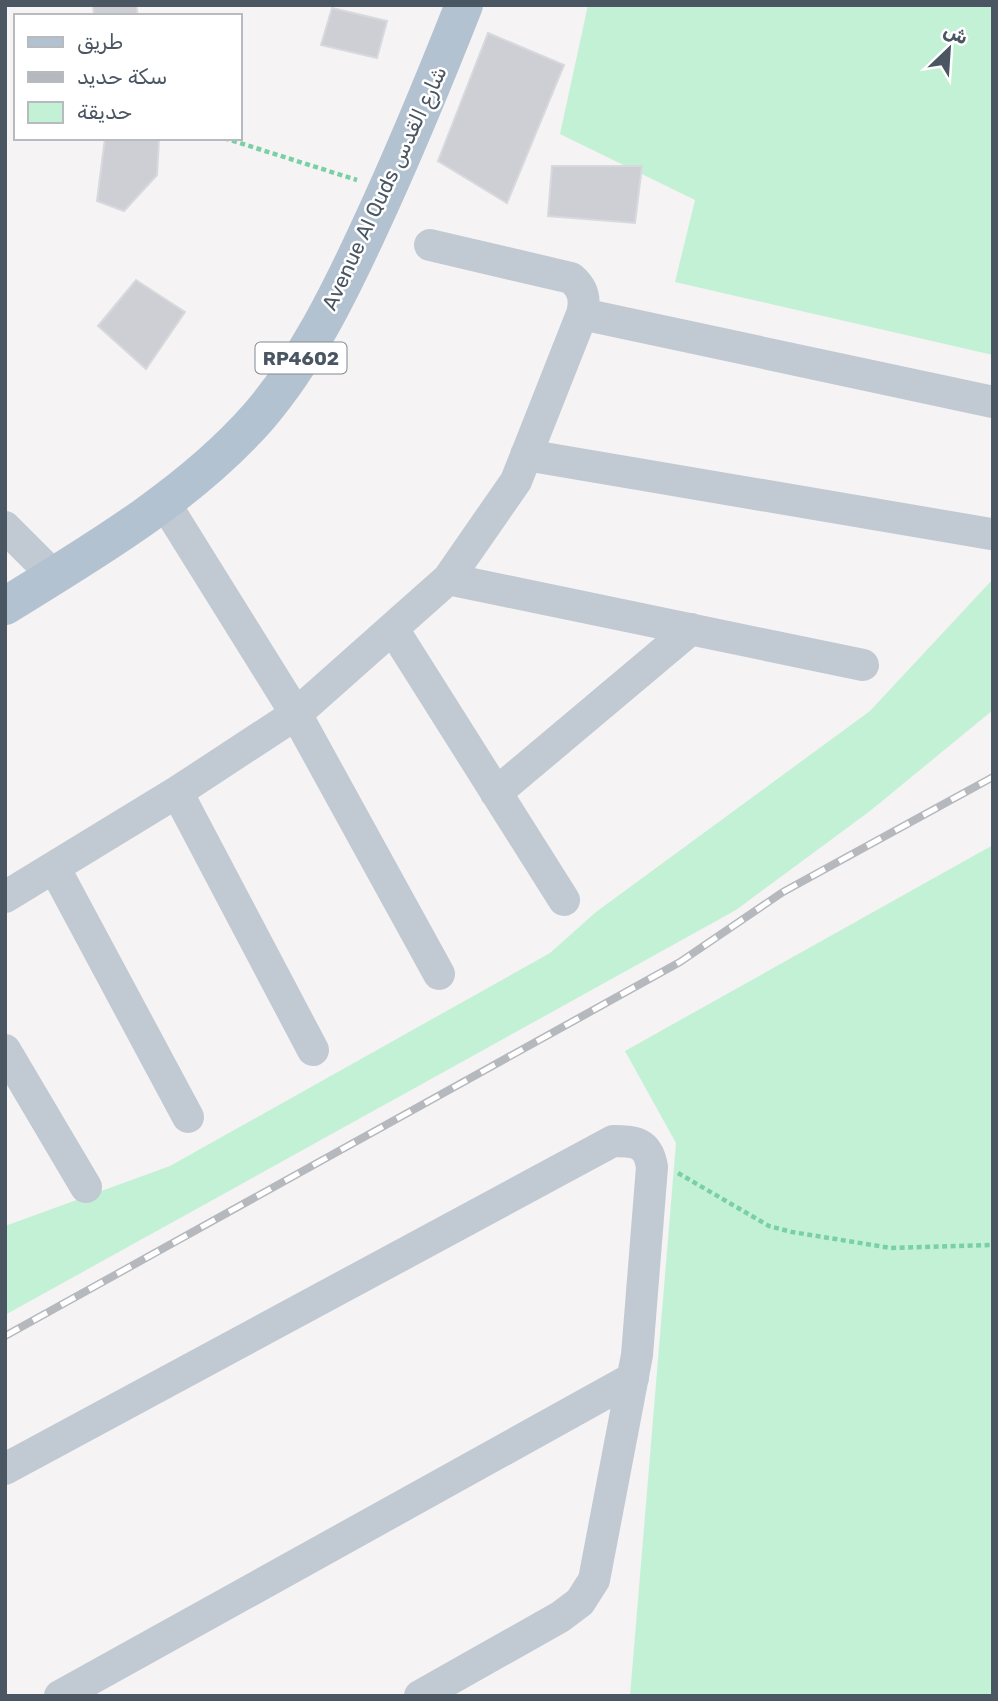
<svg xmlns="http://www.w3.org/2000/svg" width="998" height="1701" font-family="Rubik,'Noto Naskh Arabic',sans-serif">
	<rect width="100%" height="100%" fill="#f5f3f3"/>
	<!-- green -->
	<path fill="#c3f1d5" d="M588 5H993V355L675 282 695 200 560 134Z
		M993 579V710L870 811 736 910 5 1315V1226L170 1166 550 953 596 912 870 711Z
		M993 845V1696H630L676 1143 625 1051Z"/>
	<!-- building -->
	<path fill="#cdcfd5" stroke="#d7d9de" stroke-width="2" d="M93 5H136L138 16H94Z
		M332 8 387 21 377 58 321 45Z
		M488 33 564 65 507 203 438 161Z
		M105 138H159L157 175 124 211 97 201Z
		M552 166H642L635 223 548 216Z
		M136 280 185 312 146 369 98 326Z"/>
	<g fill="none" stroke-linecap="round" stroke-linejoin="round">
		<!-- path -->
		<path stroke="#7ad0a6" stroke-width="4.5" stroke-dasharray="5 3.5" stroke-linecap="butt" d="M224 138 357 180
			M678 1173 769 1226 792 1232 891 1248 993 1245"/>
		<!-- street -->
		<path stroke="#c1cad2" stroke-width="32" d="M430 245 571 278C583 288 586 299 582 314
			M526 455 991 534
			M164 502 296 714 439 974
			M5 527 54 576
			M448 579 863 665
			M393 629 564 900
			M177 792 313 1050
			M496 793 691 629
			M54 867 188 1117
			M5 897 177 792 296 714 448 579 516 481 582 314 993 402
			M5 1050 86 1187
			M5 1469 613 1141C635 1141 648 1142 652 1167L637 1355 594 1580 580 1602 560 1617 420 1696
			M60 1696 633 1378"/>
		<!-- primary -->
		<path stroke="#b3c2d1" stroke-width="38" d="M5 606C93 552 191 494 259 416 306 361 339 294 369 229 403 156 434 81 464 5"/>
		<defs>
			<path id="rail" d="M5 1336 680 962 783 892 993 777"/>
		</defs>
		<!-- rail casing -->
		<use href="#rail" stroke="#b5b8bd" stroke-width="8"/>
		<!-- rail -->
		<use href="#rail" stroke="#fff" stroke-width="5" stroke-dasharray="16" stroke-linecap="butt"/>
	</g>
	<g text-anchor="middle" dominant-baseline="central" stroke-width="5" stroke-linejoin="round" paint-order="stroke">
		<!-- shield labels -->
		<rect fill="#fff" stroke="#808990" stroke-width="2" x="255.5" y="342.5" width="91" height="31" rx="5"/>
		<g font-size="19" font-weight="bold" fill="#4a5661">
			<text x="301" y="358">RP4602</text>
		</g>
		<!-- street labels -->
		<g font-size="21" fill="#4a5661" stroke="#fff">
			<text transform="translate(384 188) rotate(-65)">Avenue Al Quds شارع القدس</text>
		</g>
	</g>
	<!-- border -->
	<rect width="998" height="1701" fill="none" stroke="#4a5661" stroke-width="14"/>
	<!-- legend -->
	<rect x="14" y="14" width="228" height="126" fill="#ffffff" stroke="#b7bbc0" stroke-width="2"/>
	<rect x="28" y="37" width="35" height="10" fill="#b3c2d1" stroke="#b7bbc0" stroke-width="2"/>
	<text x="77" y="49" font-size="21" fill="#4a5661">طريق</text>
	<rect x="28" y="72" width="35" height="10" fill="#b5b8bd" stroke="#b7bbc0" stroke-width="2"/>
	<text x="77" y="84" font-size="21" fill="#4a5661">سكة حديد</text>
	<rect x="28" y="102" width="35" height="21" fill="#c3f1d5" stroke="#b7bbc0" stroke-width="2"/>
	<text x="77" y="119" font-size="21" fill="#4a5661">حديقة</text>
	<!-- north arrow -->
	<g transform="translate(949 49) rotate(25)" stroke="#ffffff" stroke-width="5" paint-order="stroke">
	<path d="M0-5L12 26L0 18L-12 26Z" fill="#4a5661"/>
	<text y="-10" font-size="19" font-weight="bold" text-anchor="middle" fill="#4a5661">ش</text>
	</g>
</svg>
